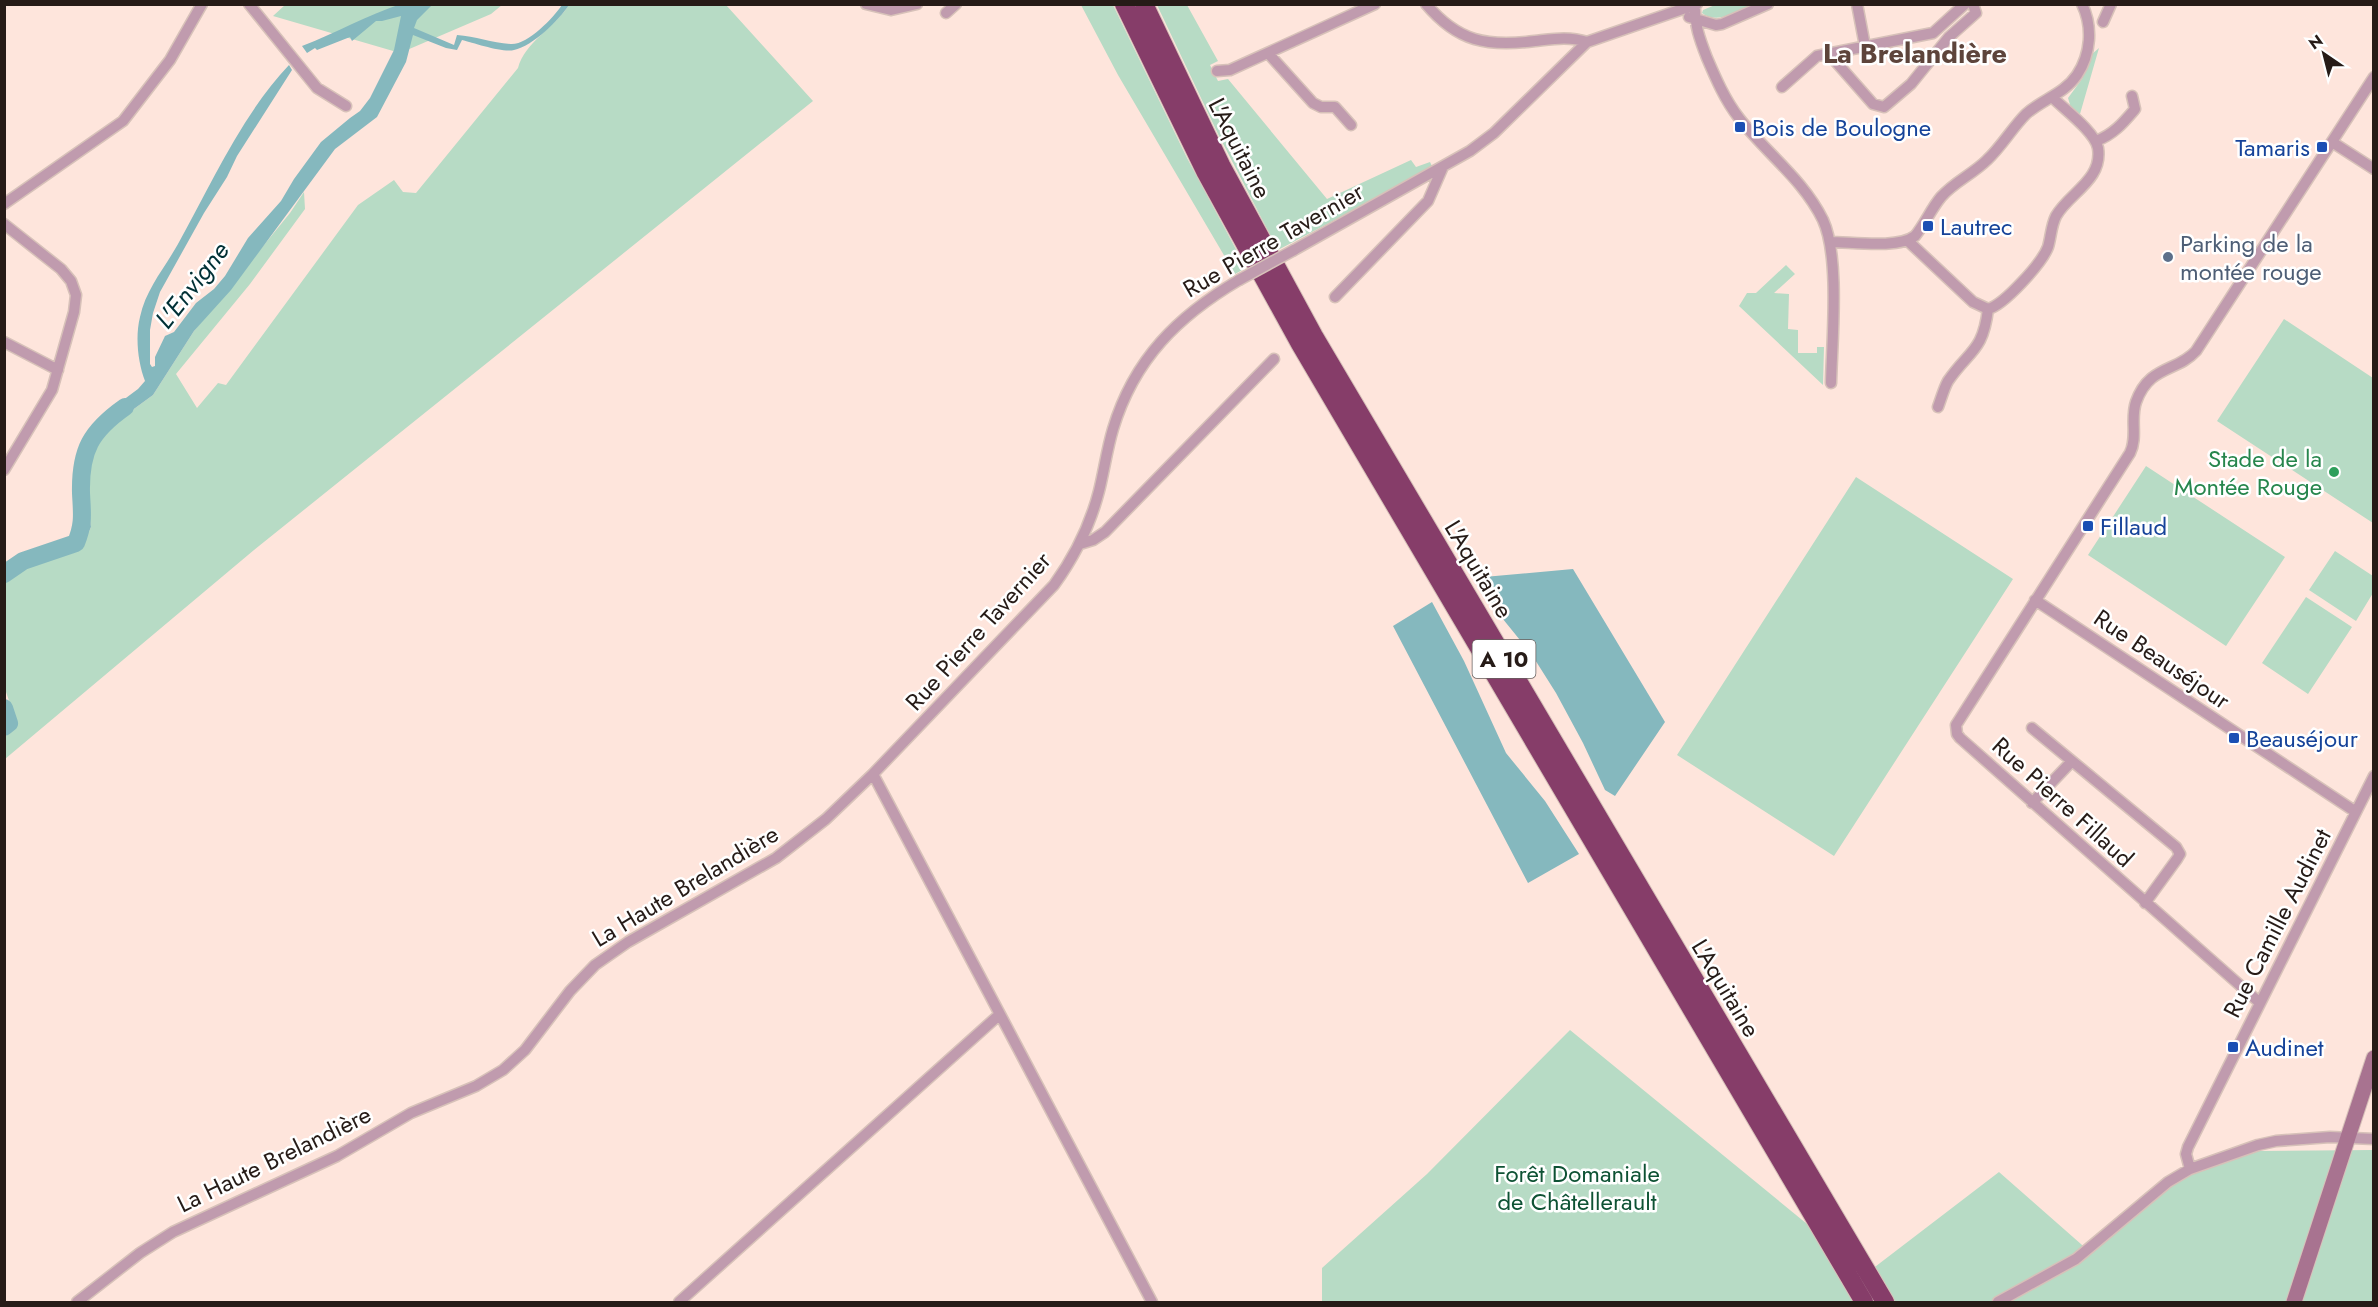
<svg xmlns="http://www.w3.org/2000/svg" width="2378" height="1307" font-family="Jost,sans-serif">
	<rect width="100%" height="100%" fill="#fee5dc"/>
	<!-- green -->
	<path fill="#b7dbc5" d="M285 5H502L491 14 400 53 273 16Z
		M569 5H726L813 101 254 550 5 759V737L16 726V721L5 689V582C29 561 51 558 81 548L91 527 86 493 87 469 92 448 101 433 153 395 194 331 290 213 304 192 305 209 250 284 176 374 197 408 218 383 226 385 358 205 394 180 403 192 416 193 518 68C525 42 554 28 569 5Z
		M1081 5H1113L1187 158 1246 268 1235 274 1118 75Z
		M1157 5H1187L1218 61 1210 65 1218 81 1228 79 1327 199 1411 160 1416 167 1430 162 1433 168 1278 250 1218 134Z
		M1715 5H1752C1737 11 1718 25 1702 13L1703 10Z
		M2099 48 2080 114 2071 108 2068 98 2082 79 2092 54Z
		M1786 265 1795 274 1774 293 1789 294 1788 329 1798 330V353H1817V347H1824L1823 385 1739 306 1747 293H1756Z
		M2284 319 2373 378V523L2217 421Z
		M2146 466 2285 557 2226 646 2088 555Z
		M1856 477 2013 579 1834 856 1677 755Z
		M2335 551 2373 576V593L2356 621 2309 590Z
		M2306 597 2352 627 2308 694 2262 663Z
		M1570 1030 1867 1273 1999 1172 2090 1252 2174 1184 2196 1171 2258 1151 2373 1150V1302H1322V1268L1427 1174Z"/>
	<!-- water -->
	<path fill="#85b8be" d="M401 4 432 5 417 20 414 28 454 45 457 35C475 36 492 43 510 44 527 46 553 18 562 5H569C559 20 533 46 514 50 503 53 474 43 462 40L457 50 446 48 413 35 406 62 377 117 335 149 231 290 194 331 153 395 101 433 92 448 87 469 86 493 91 527 81 548C51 558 29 561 5 582V573L21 561 75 543 83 527 81 482 85 458 90 438 105 422 99 418 138 389 145 381C138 363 135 337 140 317 146 289 164 269 178 244 210 186 243 113 289 65L292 70 237 156 227 177 204 213 160 292 153 313 150 330V364L152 367 155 366V357L165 336 174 332 196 303 214 289 225 276 248 238 281 201 294 179 321 142 350 118 360 111 370 98 394 50 401 16 382 21H376L352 41 350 37 317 50 315 48 307 53 302 46C336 33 367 15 401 4Z
		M1573 569 1665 722 1615 796 1605 790 1583 743 1556 693 1532 655 1494 608 1485 590 1484 577Z
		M1432 602 1464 661 1506 753 1545 801 1579 854 1528 883 1393 626Z"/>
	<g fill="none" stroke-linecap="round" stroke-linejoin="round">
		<!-- river -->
		<path stroke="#85b8be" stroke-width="18" d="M4 574 23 561 76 543C84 523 82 514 81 493 80 450 91 431 125 407
			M4 708 9 723 4 727"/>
		<defs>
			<path id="street" d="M249 4 317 88 346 106
				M866 4 891 10 917 4
				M1426 4C1458 42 1487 47 1535 41 1553 39 1569 36 1587 42
				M1857 4 1865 46
				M1695 5C1694 24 1700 40 1707 58 1716 79 1725 100 1739 118 1766 153 1803 179 1823 220 1840 257 1832 340 1831 383
				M946 13 956 4
				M1689 17 1716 25 1722 24 1768 4
				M2103 22 2111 4
				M1268 53 1313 103 1321 107H1335L1351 125
				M1829 54 1873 104 1884 107 1911 84 1949 37 1976 13 1973 4
				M1217 71 1230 70 1375 4
				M1782 87 1817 56 1933 33 1965 4
				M2096 141C2114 134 2123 123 2135 109L2132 96
				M2332 142 2374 169
				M4 204 123 121 170 60 202 4
				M4 224 61 269 71 281 76 295 74 312 52 390 4 470
				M1908 241 1973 302 1988 309C2004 305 2042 263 2048 247 2051 237 2051 226 2056 216 2069 193 2103 180 2098 148 2095 132 2064 109 2052 97
				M1830 242C1852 242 1898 249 1915 236 1925 224 1931 209 1941 197 1954 182 1973 174 1987 160 2002 146 2012 128 2026 114 2043 99 2064 94 2077 75 2091 54 2093 27 2082 4
				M1294 250 1470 151 1494 133 1587 42 1697 4
				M1335 297 1428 201 1442 169
				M4 342 58 370
				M1938 407C1941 399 1944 388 1948 381 1969 350 1983 352 1988 309
				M1080 544 1093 540 1105 532 1274 359
				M2035 600 2356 812
				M2032 728 2072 761
				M873 774 1152 1302
				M2032 803 2072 761 2176 847 2180 854 2177 859 2145 903
				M2260 1003 1960 738 1957 734 1956 725 2130 453C2138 437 2130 419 2136 402 2149 365 2177 372 2196 351L2374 77
				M2190 1169 2186 1154 2188 1147 2374 776
				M77 1302 140 1253 173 1232 337 1156 411 1113 476 1086 503 1070 525 1050 570 991 595 965 628 942 776 858 826 819 873 774 1054 585C1075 556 1090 526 1099 491 1104 471 1107 449 1113 429 1134 359 1178 316 1239 280
				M679 1302 999 1015
				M1998 1302 2076 1259 2168 1182 2190 1169 2258 1145 2276 1141 2330 1137 2374 1139"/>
			<path id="secondary" d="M2294 1302 2374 1058"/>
			<path id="highway" d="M1124 4 1206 173 1300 344 1864 1302
				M1144 4 1221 165 1314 336 1885 1302"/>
		</defs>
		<!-- street casing -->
		<use href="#street" stroke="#d7c1b9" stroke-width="13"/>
		<!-- secondary casing -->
		<use href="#secondary" stroke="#d7c1b9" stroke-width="17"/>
		<!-- highway casing -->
		<use href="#highway" stroke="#d7c1b9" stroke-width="20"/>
		<!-- street -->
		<use href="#street" stroke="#c09bae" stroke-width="10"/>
		<!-- secondary -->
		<use href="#secondary" stroke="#a87390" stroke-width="15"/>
		<!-- highway -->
		<use href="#highway" stroke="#863d69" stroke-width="18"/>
		<defs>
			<path id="street-bridge" d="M1239 280 1294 250"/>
		</defs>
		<!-- street-bridge casing -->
		<use href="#street-bridge" stroke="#d7c1b9" stroke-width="13" stroke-linecap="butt"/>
		<!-- street-bridge -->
		<use href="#street-bridge" stroke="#c09bae" stroke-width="10"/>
	</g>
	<!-- markers -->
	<g fill="#1a4fb4" stroke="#fff" stroke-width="2">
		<rect x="1734" y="121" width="12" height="12" rx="3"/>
		<rect x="2316" y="141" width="12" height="12" rx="3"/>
		<rect x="1922" y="220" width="12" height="12" rx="3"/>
		<rect x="2082" y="520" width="12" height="12" rx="3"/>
		<rect x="2228" y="732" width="12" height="12" rx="3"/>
		<rect x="2227" y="1041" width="12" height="12" rx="3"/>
	</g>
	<circle fill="#5c6f8a" stroke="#fff" stroke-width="2" cx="2168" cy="257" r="6"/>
	<circle fill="#2e9e5b" stroke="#fff" stroke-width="2" cx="2334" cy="472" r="6"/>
	<g text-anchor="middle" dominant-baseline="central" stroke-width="5" stroke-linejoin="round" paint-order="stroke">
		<!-- shield labels -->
		<rect fill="#fff" stroke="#675f5d" stroke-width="1.5" x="1472.5" y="640" width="63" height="38" rx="4.5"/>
		<g font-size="22" font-weight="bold" fill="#261b17">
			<text x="1504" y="659">A 10</text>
		</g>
		<!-- transit labels -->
		<g font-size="24" fill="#164399" stroke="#fff" text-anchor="start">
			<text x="1752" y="127">Bois de Boulogne</text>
			<text x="2310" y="147" text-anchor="end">Tamaris</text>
			<text x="1940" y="226">Lautrec</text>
			<text x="2100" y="526">Fillaud</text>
			<text x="2246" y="738">Beauséjour</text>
			<text x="2245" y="1047">Audinet</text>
		</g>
		<!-- street labels -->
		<g font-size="24" fill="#261b17" stroke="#fff">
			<text transform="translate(1240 148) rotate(63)">L'Aquitaine</text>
			<text transform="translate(1273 240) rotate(-30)">Rue Pierre Tavernier</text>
			<text transform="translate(1479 569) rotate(59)">L'Aquitaine</text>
			<text transform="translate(978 631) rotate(-48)">Rue Pierre Tavernier</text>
			<text transform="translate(2162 659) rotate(34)">Rue Beauséjour</text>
			<text transform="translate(2063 802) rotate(42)">Rue Pierre Fillaud</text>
			<text transform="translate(685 886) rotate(-31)">La Haute Brelandière</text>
			<text transform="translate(2277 923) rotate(-63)">Rue Camille Audinet</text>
			<text transform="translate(1726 988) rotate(59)">L'Aquitaine</text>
			<text transform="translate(274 1159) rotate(-26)">La Haute Brelandière</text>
		</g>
		<!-- service labels -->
		<g font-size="24" fill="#4e5e75" stroke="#fff" text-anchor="start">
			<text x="2180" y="243">Parking de la<tspan x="2180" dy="28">montée rouge</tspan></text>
		</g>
		<!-- leisure labels -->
		<g font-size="24" fill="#27864d" stroke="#fff" text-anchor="end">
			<text x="2322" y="458">Stade de la<tspan x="2322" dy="28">Montée Rouge</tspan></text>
		</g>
		<!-- park labels -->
		<g font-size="24" fill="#0e5234" stroke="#fff">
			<text x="1577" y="1173">Forêt Domaniale<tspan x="1577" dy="28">de Châtellerault</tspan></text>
		</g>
		<!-- water labels -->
		<g font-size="26" font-style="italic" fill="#003035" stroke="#fff">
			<text transform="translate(192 285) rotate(-52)">L'Envigne</text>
		</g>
		<!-- quarter labels -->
		<g font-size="27" font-weight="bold" fill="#5d443b" stroke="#fff">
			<text x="1915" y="53">La Brelandière</text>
		</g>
	</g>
	<!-- border -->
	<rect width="2378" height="1307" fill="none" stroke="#261b17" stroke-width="12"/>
	<!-- north arrow -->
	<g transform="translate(2324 54) rotate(325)" stroke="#ffffff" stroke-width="4.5" paint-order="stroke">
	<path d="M0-4.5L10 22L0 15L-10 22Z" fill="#261b17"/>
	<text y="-9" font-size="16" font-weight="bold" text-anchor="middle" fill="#261b17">N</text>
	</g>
</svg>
